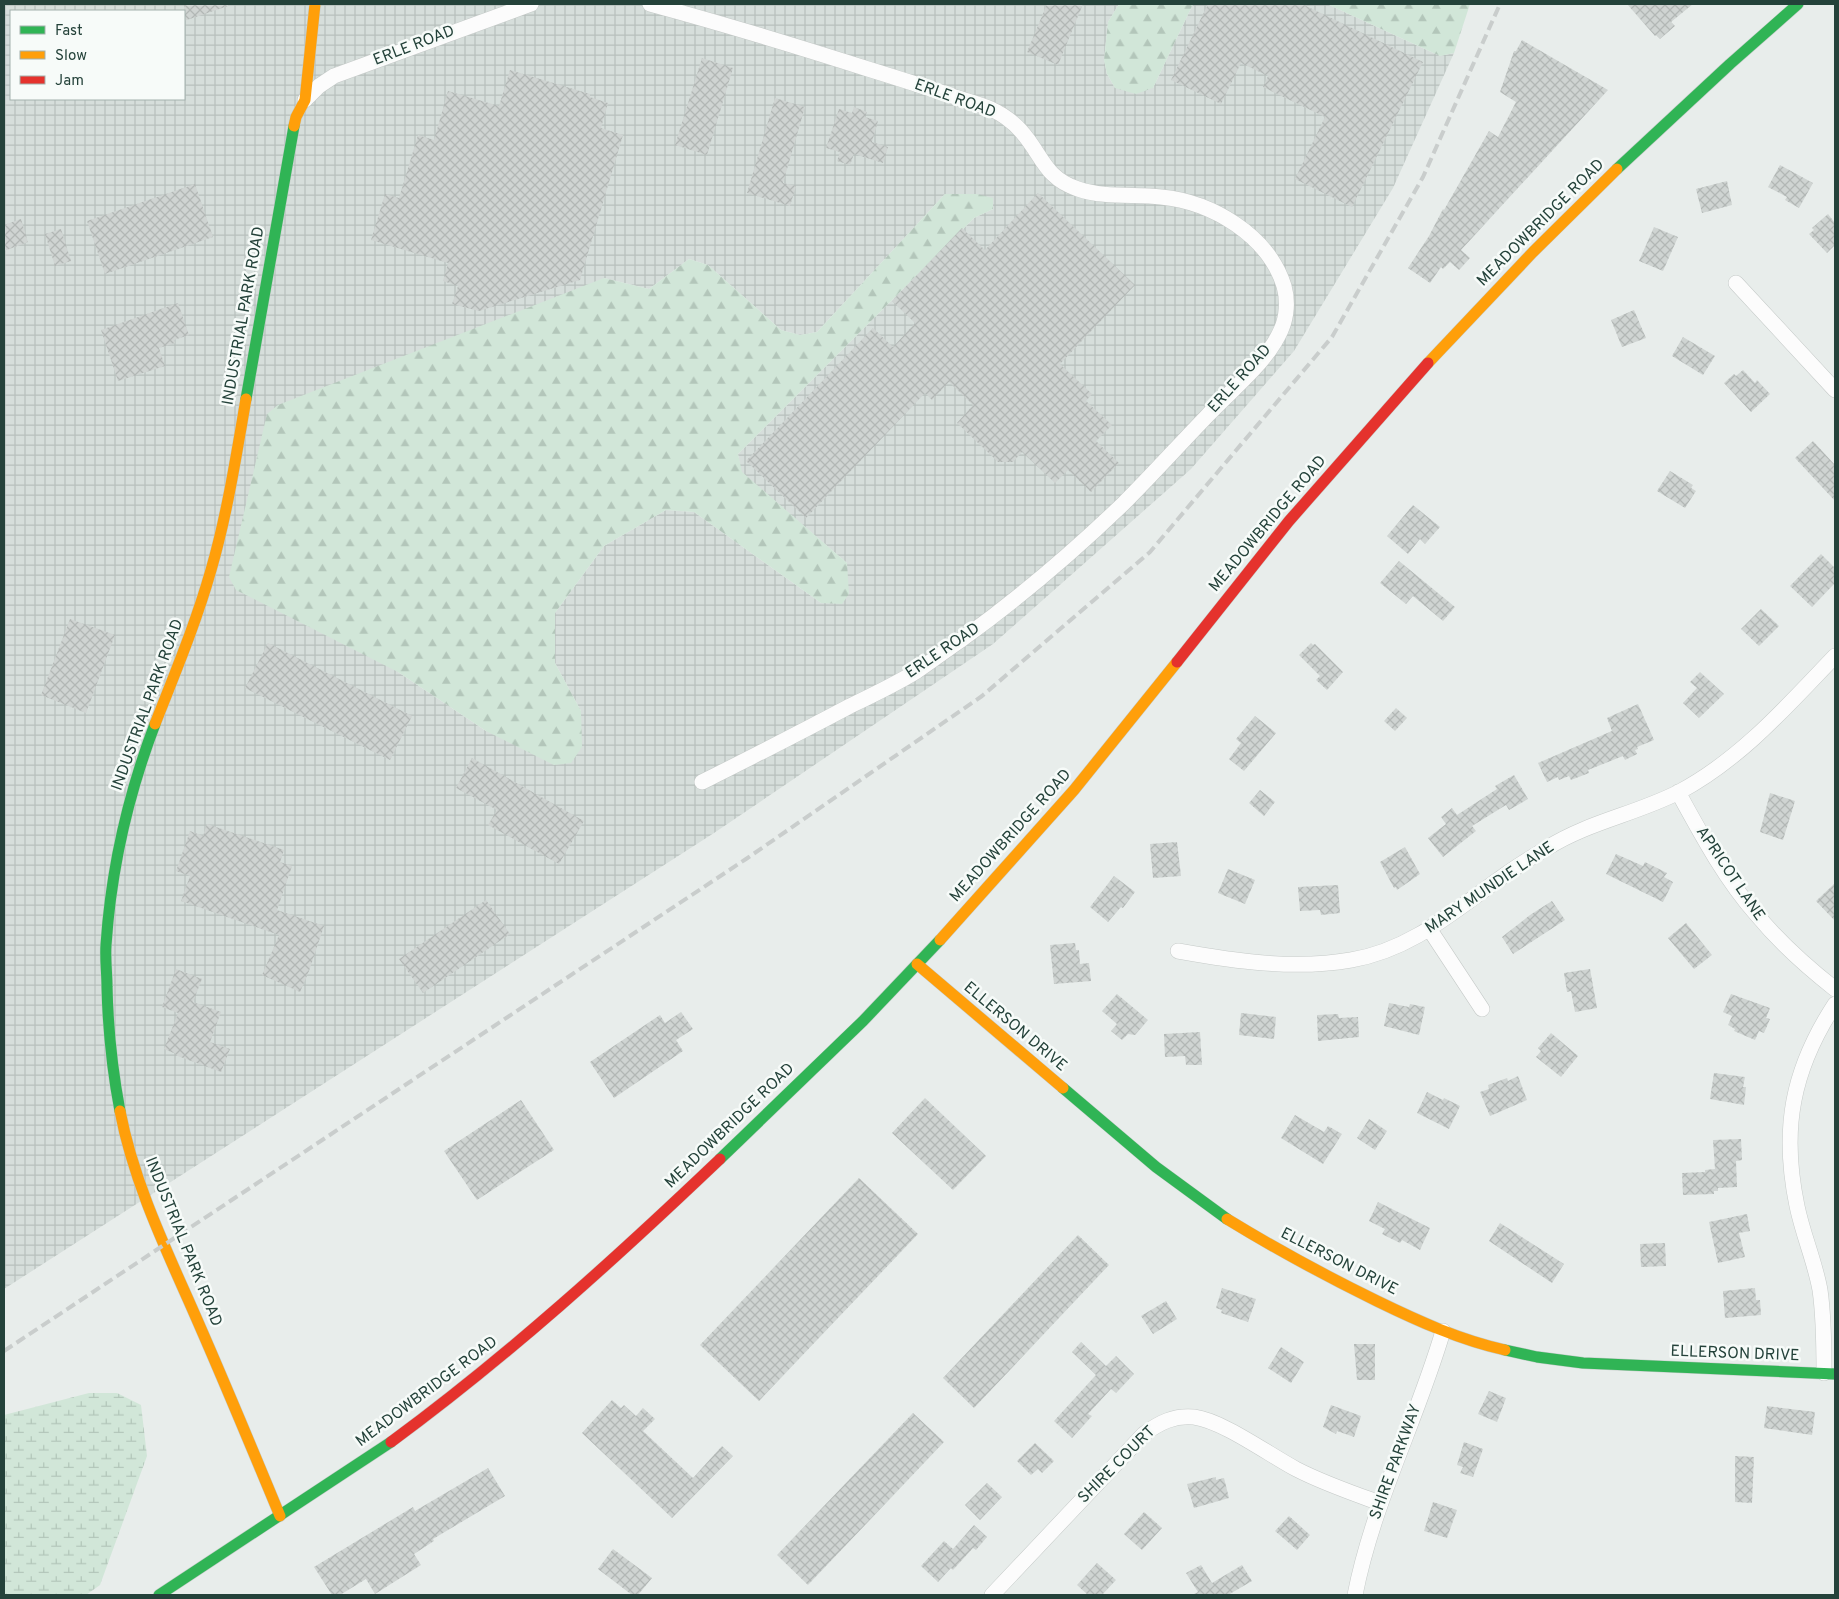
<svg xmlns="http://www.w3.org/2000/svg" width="1839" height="1599" font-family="Overpass,sans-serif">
	<defs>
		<pattern id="industrial-grid" width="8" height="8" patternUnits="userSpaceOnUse" patternTransform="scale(1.25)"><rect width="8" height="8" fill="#d6dedb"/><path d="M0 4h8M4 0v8" fill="none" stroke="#b8c0bd"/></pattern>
		<pattern id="forest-firs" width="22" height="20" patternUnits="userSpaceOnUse" patternTransform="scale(1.25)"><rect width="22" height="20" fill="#d1e6d8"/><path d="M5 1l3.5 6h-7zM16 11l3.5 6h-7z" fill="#b3c6ba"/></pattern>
		<pattern id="wetland-marsh" width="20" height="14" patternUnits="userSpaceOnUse" patternTransform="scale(1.25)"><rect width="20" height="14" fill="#d1e6d8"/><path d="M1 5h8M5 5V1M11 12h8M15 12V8" fill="none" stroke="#b3c6ba"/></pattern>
		<pattern id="building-cross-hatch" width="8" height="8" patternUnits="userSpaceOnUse" patternTransform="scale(1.25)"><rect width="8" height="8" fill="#cfd4d2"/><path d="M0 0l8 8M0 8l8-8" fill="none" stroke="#b2b7b5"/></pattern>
	</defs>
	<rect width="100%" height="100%" fill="#e8edeb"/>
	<!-- industrial -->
	<path fill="url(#industrial-grid)" fill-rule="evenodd" d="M4 4H1119L1108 22 1104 60 1107 74 1115 88H1153L1193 4H1327L1440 56 1454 53 1393 188 1294 351 1191 469 993 644 714 833 4 1289ZM11 11H184V99H11ZM945 194 993 209 974 218 738 454 741 472 847 563 821 603 694 512 666 510 604 546 555 613V663L581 711 486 731 398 672 604 278 649 289 689 259 708 265 781 330 800 335 817 332Z"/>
	<!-- forest -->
	<path fill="url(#forest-firs)" d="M1119 4H1193L1153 88 1136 94 1115 88 1107 74 1104 60 1108 22Z
		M1327 4H1470L1454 53 1440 56Z
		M945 194H977L993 198V209L974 218 738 454 742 472 847 563 849 594 842 604 821 603 694 512 666 510 604 546 555 613V663L581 711 582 747 571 763 554 765 486 731 398 672 236 590 229 577 267 414 278 405 604 278 649 289 689 259 708 265 781 330 800 335 817 332Z"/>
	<!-- wetland -->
	<path fill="url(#wetland-marsh)" d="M89 1393H117L141 1405 147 1456 100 1585 86 1595H4V1415Z"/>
	<!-- building -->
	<path fill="url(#building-cross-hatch)" d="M184 4H227L228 6 184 21Z
		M1047 4H1083L1058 65 1027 52Z
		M1208 4H1302L1423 62 1352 207 1295 179 1325 117 1263 87 1268 76 1241 63 1221 104 1171 80Z
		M1627 4H1693L1671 22 1675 26 1660 39 1656 35 1655 36Z
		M1522 40 1608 90 1461 250 1470 258 1459 270 1450 262 1443 269 1441 267 1430 283 1408 268 1429 236 1443 209 1444 210 1489 131 1498 137 1516 102 1500 92 1514 51H1516Z
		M702 58 733 68 707 155 675 145Z
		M510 70 590 94V97L608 103 601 128 623 135 580 280 479 311 452 304 458 286 443 281 448 263 371 240 385 194 399 198 418 135 434 140 448 91 499 106Z
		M775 98 805 107 783 183 796 186 790 206 747 193Z
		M854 107 867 112 865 117 878 121 872 142 888 147 883 163 854 154 850 165 837 161 840 152 826 148 839 109 852 113Z
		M1780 165 1813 183 1799 208 1785 200 1787 197 1768 187Z
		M1727 181 1732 205 1702 213 1696 189Z
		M195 184 213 237 105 274 87 221Z
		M1038 193 1135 285 1060 364 1092 394 1086 401 1112 425 1096 441 1119 463 1091 492 1068 470 1055 483 1022 452 1013 462H998L957 423 973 405 949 382 932 400 925 393 806 518 746 461 873 328 893 347 915 323 892 301 962 228 985 250Z
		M1828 214 1835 223V245L1827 253 1809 234 1814 230 1812 228Z
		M21 219 28 242 4 251V225Z
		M1654 227 1678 237 1663 271 1639 261Z
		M61 229 71 261 55 266 45 234Z
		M178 303 189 335 174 340 175 343 159 348 165 366 118 381 101 330Z
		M1634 310 1646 338 1622 347 1611 320Z
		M1683 337 1715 356 1703 375 1672 356Z
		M1743 370 1755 383 1757 380 1770 394 1751 412 1724 383 1734 374 1736 376Z
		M1813 441 1835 465V501L1795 458Z
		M1670 471 1693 485 1691 488 1696 491 1685 508 1657 491Z
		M1413 505 1440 527 1425 544 1420 539 1408 554 1387 536Z
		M1821 554 1835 568V583L1812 607 1790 586Z
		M1399 561 1455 607 1443 621 1413 596 1406 604 1380 583Z
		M1761 609 1779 626 1759 646 1741 629Z
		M70 619 115 635 86 713 41 695Z
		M268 643 412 716 390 760 245 688Z
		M1311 643 1313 645 1315 644 1343 672 1327 690 1316 680 1320 676 1299 655Z
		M1700 672 1724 694 1699 718 1683 703 1697 688 1690 682Z
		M1638 704 1654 740 1637 747 1638 749 1635 750 1637 754 1625 760 1623 756 1588 770 1589 773 1571 780 1569 776 1559 780 1558 777 1547 782 1538 763 1612 731 1607 718Z
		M1396 708 1407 718 1395 731 1384 721Z
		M1255 716 1276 733 1244 771 1229 759 1241 743 1236 739Z
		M472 758 584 821 559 864 488 825 497 810 456 788Z
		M1514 775 1528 799 1509 810 1506 805 1472 826 1476 831 1443 857 1428 838 1446 824 1441 817 1452 808 1457 815 1497 789 1495 786Z
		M1260 790 1275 802 1264 816 1249 803Z
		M1770 793 1795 801 1783 840 1760 832Z
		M207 824 284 850 280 862 292 866 277 910 324 926 309 971 300 992 262 975 279 935 181 901 190 876 176 871 190 831 203 836Z
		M1177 842 1181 876 1153 878 1150 844Z
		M1405 847 1420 874 1397 890 1396 887 1394 888 1380 862Z
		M1616 854 1643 866 1645 862 1667 873 1664 877 1673 882 1663 902 1606 874Z
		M1228 869 1255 880 1245 904 1218 893Z
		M1114 876 1135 892 1123 908 1121 907 1108 922 1090 907Z
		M1835 883V921L1816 901Z
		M1338 885 1340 913 1321 915 1320 910 1300 911 1298 887Z
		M486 900 510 934 423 993 399 959Z
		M1552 901 1565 920 1513 954 1502 937 1530 915Z
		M1686 923 1712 955 1694 969 1668 938Z
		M1075 943 1076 950H1079L1080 964 1089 963 1091 981 1054 984 1050 945Z
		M176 969 202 979 193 1002 221 1012 210 1042 230 1049 221 1072 175 1055 176 1054 164 1049 178 1013 162 1007Z
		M1590 969 1597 1008 1575 1012 1571 991 1567 992 1564 973Z
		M1117 994 1148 1020 1135 1035 1128 1034 1122 1040 1111 1031 1117 1024 1102 1011Z
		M1731 994 1770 1008 1766 1018 1770 1019 1764 1033 1759 1031 1755 1040 1734 1031 1735 1029 1728 1025 1732 1016 1723 1012Z
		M1389 1003 1409 1007 1410 1004 1425 1007 1419 1035 1384 1026Z
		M681 1012 693 1029 676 1040 683 1051 614 1098 590 1062 660 1015 665 1023Z
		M1241 1013 1276 1017 1274 1039 1239 1035Z
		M1338 1014 1339 1018 1358 1017 1359 1037 1318 1041 1317 1015Z
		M1200 1032 1202 1065H1186L1185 1056 1165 1057 1164 1034Z
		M1551 1033 1578 1056 1561 1077 1536 1057 1541 1051 1538 1048Z
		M1714 1073 1745 1077 1743 1087H1746L1744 1105 1710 1099Z
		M1518 1076 1527 1100 1490 1116 1480 1092 1489 1089 1488 1085 1507 1078 1508 1081Z
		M1427 1092 1443 1100 1444 1098 1460 1106 1449 1129 1417 1113Z
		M925 1098 986 1156 953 1190 892 1133Z
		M521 1100 554 1150 477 1200 444 1151Z
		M1295 1115 1324 1132 1328 1126 1342 1134 1323 1164 1281 1138Z
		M1369 1119 1387 1131 1375 1150 1357 1138Z
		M1741 1139 1742 1160 1736 1161 1737 1187 1718 1188V1191H1714V1194L1683 1195 1682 1173 1705 1172V1170L1715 1169 1713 1140Z
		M859 1178 918 1234 759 1401 700 1345Z
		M1378 1202 1430 1228 1420 1250 1402 1240 1400 1243 1382 1234 1385 1229 1369 1221Z
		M1747 1214 1750 1231 1739 1233 1745 1257 1718 1263 1709 1222Z
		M1500 1223 1564 1264 1552 1283 1489 1241Z
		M1078 1235 1109 1265 974 1408 943 1378Z
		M1665 1243 1666 1266 1641 1267 1640 1244Z
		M1222 1288 1256 1299 1248 1322 1221 1313 1222 1310 1216 1308Z
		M1755 1288 1756 1300H1760L1761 1315 1725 1318 1723 1291Z
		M1166 1301 1177 1319 1153 1334 1141 1316Z
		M1081 1342 1106 1366 1116 1356 1134 1374 1116 1393 1111 1389 1088 1414 1092 1416 1072 1438 1054 1421 1096 1375 1072 1352Z
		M1354 1344H1375V1380H1357Z
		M1281 1347 1304 1362 1291 1383 1268 1368Z
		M1489 1391 1506 1398 1497 1422 1478 1414Z
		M612 1400 621 1408 624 1405 636 1416 643 1408 655 1419 643 1431 693 1478 722 1446 733 1456 672 1518 582 1433Z
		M1331 1405 1361 1416 1354 1437 1337 1431 1336 1434 1323 1427Z
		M1767 1406 1815 1412 1812 1435 1764 1428Z
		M913 1413 944 1442 808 1585 777 1555Z
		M1464 1442 1483 1449 1473 1477 1460 1473 1463 1467 1457 1465Z
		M1035 1443 1054 1461 1042 1473 1038 1469 1031 1475 1017 1461Z
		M1735 1456 1754 1457 1752 1503 1735 1502Z
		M488 1468 505 1496 433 1539 434 1541 414 1554 421 1565 375 1594 366 1579 340 1595H332L314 1567 413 1507 415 1511Z
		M1216 1477V1480L1224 1478 1229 1498 1194 1508 1187 1484Z
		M987 1483 1002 1497 980 1520 965 1505Z
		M1433 1502 1457 1510 1447 1538 1424 1531Z
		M1144 1512 1162 1528 1142 1550 1124 1534Z
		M1289 1516 1310 1535 1297 1550 1275 1531Z
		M974 1525 987 1537 976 1550 973 1548 953 1570 951 1568 938 1582 921 1566 944 1541 953 1549Z
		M613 1549 652 1578 638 1595H632L598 1569Z
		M1097 1563 1116 1580 1102 1595H1088L1077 1585Z
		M1201 1565 1212 1583 1242 1565 1252 1581 1228 1595H1192L1198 1592 1186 1573Z"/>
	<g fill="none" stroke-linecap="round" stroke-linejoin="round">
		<defs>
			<path id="street" d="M650 4C724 24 796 46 868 69 897 78 926 87 955 97 967 101 979 104 991 109 1002 114 1013 122 1021 131 1042 154 1044 178 1078 189 1104 198 1134 194 1161 197 1212 202 1268 235 1284 286 1288 300 1287 317 1281 330 1266 364 1232 389 1207 416 1179 445 1152 475 1123 504 1072 553 1018 599 961 640 946 650 932 661 917 671 896 684 873 695 850 706 801 732 752 757 702 782
				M305 100 319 86 334 76 531 4
				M1736 283 1835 390
				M1678 792C1701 834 1725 879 1757 915 1780 943 1807 967 1835 989
				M1430 930 1482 1009
				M1178 951C1234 961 1294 970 1351 960 1411 950 1454 911 1502 877 1516 867 1532 857 1547 848 1588 822 1636 814 1679 792 1741 759 1788 705 1835 656
				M1824 1373C1824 1346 1824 1318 1820 1290 1815 1262 1803 1235 1797 1206 1781 1129 1792 1070 1835 1004
				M992 1595 1144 1434C1159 1423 1174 1415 1194 1417 1223 1421 1268 1454 1296 1469 1323 1483 1352 1493 1380 1503
				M1355 1595C1373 1503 1417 1420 1443 1331"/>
			<path id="fast" d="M1617 169 1730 64 1798 4
				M246 399 294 126
				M1063 1088 1156 1167 1227 1219
				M120 1111C112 1069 108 1029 107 987 107 973 105 959 106 945 111 870 128 795 155 724
				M720 1159 863 1021 940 940
				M1505 1350 1537 1357 1583 1363 1835 1374
				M159 1595 391 1442"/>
			<path id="slow" d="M294 126 296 117 305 100 315 4
				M1428 363 1533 252 1617 169
				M155 724C175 673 196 623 211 570 227 515 236 457 246 399
				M940 940 1074 790 1177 662
				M917 964 1063 1088
				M120 1111C133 1179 163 1243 191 1306 222 1376 251 1446 280 1516
				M1227 1219C1276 1249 1326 1276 1377 1301 1418 1321 1460 1340 1505 1350"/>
			<path id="jam" d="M1177 662 1289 521 1428 363
				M391 1442C508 1356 615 1259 720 1159"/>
		</defs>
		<!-- street casing -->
		<use href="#street" stroke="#c5cac8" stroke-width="16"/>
		<!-- fast casing -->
		<use href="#fast" stroke="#c3cbc8" stroke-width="12"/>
		<!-- slow casing -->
		<use href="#slow" stroke="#c3cbc8" stroke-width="12"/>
		<!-- jam casing -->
		<use href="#jam" stroke="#c3cbc8" stroke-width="12"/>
		<!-- street -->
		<use href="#street" stroke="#fcfcfc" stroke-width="15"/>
		<!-- fast -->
		<use href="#fast" stroke="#30b455" stroke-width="11"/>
		<!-- slow -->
		<use href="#slow" stroke="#ff9f0a" stroke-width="11"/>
		<!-- jam -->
		<use href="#jam" stroke="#e5322d" stroke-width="11"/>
		<!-- rail -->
		<path stroke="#c9cdcc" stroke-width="4" stroke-dasharray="10 5" stroke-linecap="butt" d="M4 1351 746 859 982 696 1150 552 1332 337 1423 177 1500 4"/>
	</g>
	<g text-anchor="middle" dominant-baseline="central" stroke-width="5" stroke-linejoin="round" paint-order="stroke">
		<!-- street labels -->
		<g font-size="16" fill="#24423a" stroke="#f7fbf9">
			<text transform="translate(414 46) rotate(-21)">ERLE ROAD</text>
			<text transform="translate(955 99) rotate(20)">ERLE ROAD</text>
			<text transform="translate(1541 223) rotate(-45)">MEADOWBRIDGE ROAD</text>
			<text transform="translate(244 316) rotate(-80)">INDUSTRIAL PARK ROAD</text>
			<text transform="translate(1240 379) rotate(-48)">ERLE ROAD</text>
			<text transform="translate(1268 524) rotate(-50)">MEADOWBRIDGE ROAD</text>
			<text transform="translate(943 651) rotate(-34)">ERLE ROAD</text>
			<text transform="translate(148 705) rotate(-70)">INDUSTRIAL PARK ROAD</text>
			<text transform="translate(1011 836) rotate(-48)">MEADOWBRIDGE ROAD</text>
			<text transform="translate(1730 874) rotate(56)">APRICOT LANE</text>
			<text transform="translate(1490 888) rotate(-34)">MARY MUNDIE LANE</text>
			<text transform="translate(1015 1027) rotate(40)">ELLERSON DRIVE</text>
			<text transform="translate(730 1126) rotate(-44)">MEADOWBRIDGE ROAD</text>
			<text transform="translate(183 1242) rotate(68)">INDUSTRIAL PARK ROAD</text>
			<text transform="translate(1339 1262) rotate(27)">ELLERSON DRIVE</text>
			<text transform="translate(1735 1354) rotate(2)">ELLERSON DRIVE</text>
			<text transform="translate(427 1392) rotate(-37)">MEADOWBRIDGE ROAD</text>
			<text transform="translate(1396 1462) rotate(-70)">SHIRE PARKWAY</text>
			<text transform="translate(1117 1465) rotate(-45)">SHIRE COURT</text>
		</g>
	</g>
	<!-- border -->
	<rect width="1839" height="1599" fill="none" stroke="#24423a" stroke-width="10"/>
	<!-- legend -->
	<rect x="10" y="10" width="175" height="90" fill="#f7fbf9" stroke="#a3b1ad"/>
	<rect x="20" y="26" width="25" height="8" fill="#30b455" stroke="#a3b1ad"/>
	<text x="55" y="35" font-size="15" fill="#24423a">Fast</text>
	<rect x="20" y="51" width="25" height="8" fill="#ff9f0a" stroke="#a3b1ad"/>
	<text x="55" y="60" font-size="15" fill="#24423a">Slow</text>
	<rect x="20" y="76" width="25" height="8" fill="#e5322d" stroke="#a3b1ad"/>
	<text x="55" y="85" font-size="15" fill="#24423a">Jam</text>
</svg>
